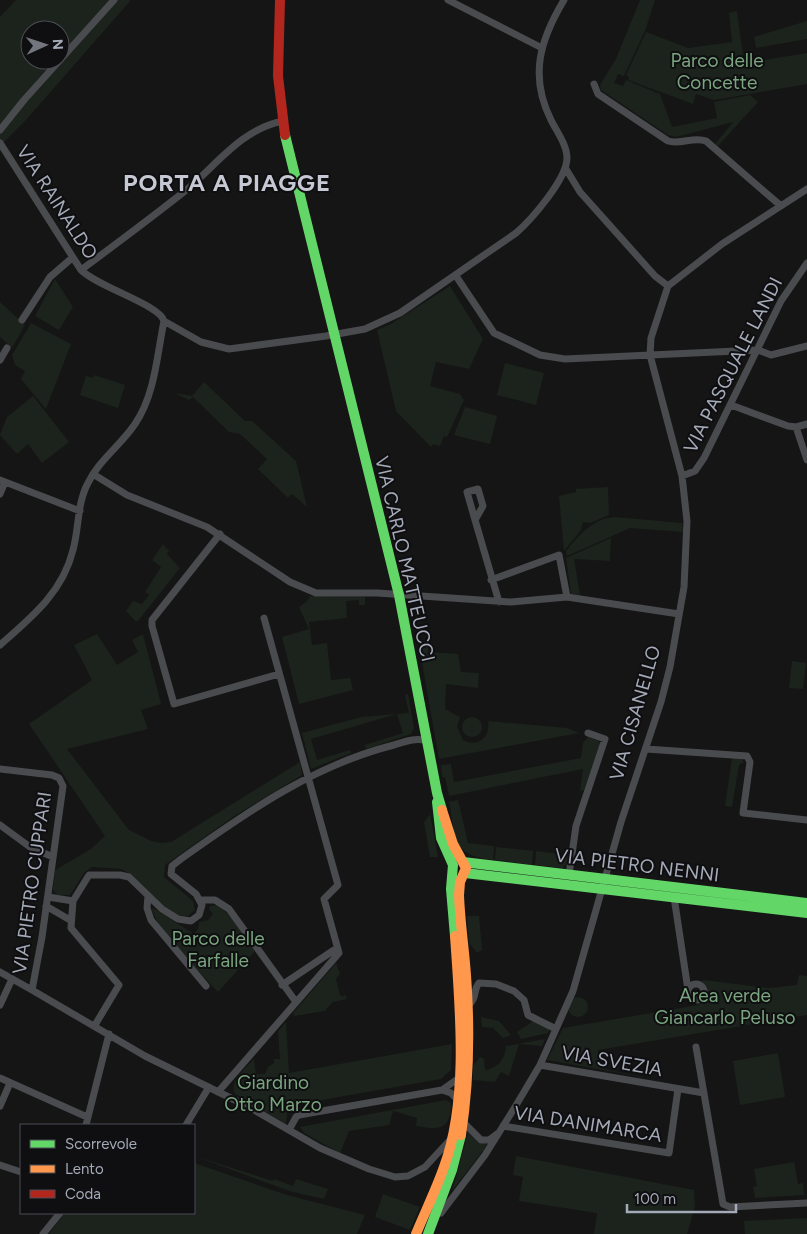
<svg xmlns="http://www.w3.org/2000/svg" width="807" height="1234" font-family="Figtree,sans-serif">
	<rect width="100%" height="100%" fill="#151515"/>
	<!-- green -->
	<path fill="#1b231c" fill-rule="evenodd" d="M16 0H131L26 120 0 146V17ZM30 30H60V60H30Z
		M640 0H655L645 31 624 76 618 74 614 83 623 86 626 80 660 94 672 127 717 118 714 102 750 95 758 102 718 146 715 144 733 122 676 137 668 135 601 90 600 85 616 59Z
		M737 11 744 63 807 53V84L714 100 696 94 693 104 628 80 629 77 626 75 646 32 688 48 732 42 729 13Z
		M807 21V39L756 48 754 37Z
		M55 279 73 307 59 330 35 316Z
		M450 286 483 339 469 369 436 362 430 386 460 394 464 400 447 437 444 436 440 446 433 444 431 447 396 411 377 330 391 324Z
		M0 302 25 325 12 348 0 337Z
		M31 323 71 344 46 409 21 379 25 371 15 365 12 355Z
		M505 363 544 373 536 405 497 395Z
		M94 375 125 385 118 408 80 395 86 376 93 378Z
		M204 382 245 421H252L296 461 307 507 292 494 288 498 258 469 267 459 240 434 229 432 193 397 189 400 175 393 192 396Z
		M33 396 69 442 42 463 28 444 17 454 0 435 7 417Z
		M465 407 497 416 490 444 454 435Z
		M608 487 609 515 590 523 583 522 581 530 564 551 559 496 576 492V489Z
		M615 517 682 523 683 532 630 528 567 556 566 551C578 536 593 518 615 517Z
		M611 538 610 561 574 559 580 595 571 594 566 558Z
		M163 544 169 551 167 554 180 568 138 621H135L126 611 133 601 142 604 149 595 145 592 161 567 152 560Z
		M310 596 365 597V605H359V600L346 601 347 618 309 622 312 645 327 643 331 680 350 678 353 690 299 704 282 637 309 629 299 607 307 601Z
		M97 634 117 665 138 652 132 640 143 634 161 704 141 710 148 729 67 749 129 830 151 841 161 843 171 842 300 762 302 775 236 815 165 865 164 877 193 901 195 910 188 916 178 915 161 904 132 875 121 869 92 867 84 873 70 895H57L53 890 55 870 91 849 105 836 29 724 92 680 74 645Z
		M422 645 428 646V652L458 654 461 672 479 673 478 688 446 684 445 709 460 717 457 727 463 740C478 748 491 737 488 721L567 728 579 733 439 759 419 646Z
		M792 661 806 663 803 689 789 688Z
		M408 694 414 728 411 734 366 749 365 745 403 733 397 714 311 739 317 760 350 750 351 753 311 769 302 733 361 717 409 713 405 695Z
		M462 727a10 10 0 1 1 20 0a10 10 0 1 1-20 0Z
		M588 737 599 741 600 745 584 790 580 791 583 769 449 796 445 777H442L441 765 451 764 454 782 581 758 583 743Z
		M732 758H740L744 762 739 765 732 807 725 806Z
		M458 800 468 843 494 846 493 860C451 855 456 838 449 802Z
		M430 814 438 857H430L424 822Z
		M496 847 533 851 532 865 495 860Z
		M536 851 568 855 566 865 562 868 535 865Z
		M218 905 231 917 255 951 218 992C197 968 163 939 152 910L153 908 194 934 198 929 199 922 208 920 213 914 209 909 210 906Z
		M467 916H479L482 950 477 953 469 943Z
		M336 963 340 974 336 979 340 995 343 997 345 994 347 999 333 1002 325 1011 294 1016 293 1013Z
		M799 975 807 976V1015L598 1050 601 1068 643 1077 547 1060 563 1028 698 1005C705 997 710 991 701 983L703 980 769 988 797 985Z
		M568 1007a10 10 0 1 1 20 0a10 10 0 1 1-20 0Z
		M481 1017 499 1021 511 1035 503 1038 493 1028 482 1027Z
		M533 1021 550 1029 548 1033 521 1039 517 1032Z
		M286 1022 289 1073 452 1044 451 1070 441 1079 288 1106 286 1124 235 1094C228 1081 245 1069 254 1059L256 1074H265L268 1067 274 1063V1059H280L278 1031Z
		M545 1039 542 1046 519 1044 509 1076 501 1072 495 1082 473 1080V1066L480 1057 484 1059 485 1070C498 1068 505 1059 506 1046Z
		M778 1053 785 1097 740 1105 733 1061Z
		M446 1100 451 1103C451 1131 438 1130 416 1126L417 1118 393 1111 389 1125 349 1131 340 1153 304 1133 300 1127Z
		M468 1133 478 1142 488 1144 452 1191Z
		M194 1156 273 1181 274 1179 293 1186 296 1179 328 1189 324 1199 289 1191Z
		M516 1156 694 1190 695 1207 687 1234H594L597 1213 519 1201 523 1177 513 1175Z
		M794 1162 798 1184 803 1183 804 1195 755 1198 753 1187 757 1186 754 1169Z
		M194 1163 287 1195 365 1215 357 1234H49L65 1213H194Z
		M383 1194 420 1207 410 1230 375 1217Z
		M807 1218V1234H745L744 1221Z"/>
	<g fill="none" stroke-linecap="round" stroke-linejoin="round">
		<!-- street -->
		<path stroke="#494b4e" stroke-width="7" d="M448 0 542 48
			M594 84 598 94 668 141C681 145 694 136 706 141L781 206
			M0 130 24 100 114 0
			M0 143 81 270C98 287 160 305 164 321
			M566 169 580 192 655 276 668 286
			M81 270C116 244 151 218 185 191 216 166 241 129 283 121
			M456 276 494 333 540 355 565 359 758 350 771 355 807 346
			M22 320 50 277 72 258
			M164 321 201 342 229 349 326 336 365 329 400 313 516 233C531 220 567 179 567 158 567 145 557 132 551 120 529 76 540 40 564 0
			M0 360 7 348
			M731 405 788 426 796 427 807 424
			M796 427 807 460
			M93 474 127 495 207 527 290 582 316 593H377L511 602 567 597 679 614
			M682 476 695 471 704 458 781 301 807 263
			M0 480 80 511
			M0 494 5 482
			M475 520 467 492 478 489 483 506 475 520 499 602
			M220 534 152 620V626L174 704 279 674
			M491 580 559 555 567 597
			M0 645C31 618 63 592 73 550 79 529 77 503 88 483 99 460 121 445 135 424 155 395 157 355 164 321
			M646 749 747 756 750 762 743 813 807 820
			M0 769 52 775 59 778 63 786 42 937 32 990 145 1056 249 1107 320 1148 369 1169 395 1177 408 1176 425 1167 449 1141
			M0 825 30 847 53 857
			M569 875 576 826 605 739 588 733
			M148 896 147 908 151 920 206 986
			M48 897 73 901
			M674 897 688 990
			M200 900H215L229 909 296 1002
			M46 906 70 920
			M0 972 32 990
			M688 992a8 8 0 1 1 16 0a8 8 0 1 1-16 0Z
			M282 985 337 948
			M0 1005 12 979
			M467 1007C479 996 472 991 479 983L496 984 514 991 524 1000 528 1015 556 1029
			M95 1025 119 985 71 928 73 901 89 875H120L129 877 162 909 178 919 191 921 199 915 202 905 196 894 171 874 172 866 181 859C247 812 314 765 394 745 404 742 416 737 427 741
			M696 1047 723 1204 730 1207 807 1203
			M540 1065 704 1093
			M0 1078 87 1117
			M218 1092 339 953 324 899 338 885 264 618
			M459 1101 451 1093 442 1090 459 1078
			M0 1106 10 1083
			M464 1123 481 1140H489L497 1134
			M86 1125 109 1034
			M186 1125 209 1087
			M503 1126 669 1153 678 1089
			M289 1130 296 1117 299 1115 442 1090
			M0 1165 21 1172
			M441 1213 485 1155 515 1107 540 1065 573 991 621 822 661 702 670 667 684 587 687 521 682 476 650 355 651 338 668 286 722 244 807 189
			M43 1234 60 1213"/>
		<!-- fast -->
		<path stroke="#63d668" stroke-width="10" d="M285 135 399 595 437 793 442 810
			M437 802 441 838 453 865 451 889 455 936
			M463 862 807 903
			M465 873 807 913
			M428 1234 452 1170 461 1135"/>
		<!-- slow -->
		<path stroke="#ff974d" stroke-width="10" d="M442 810 453 844 466 868 460 882 459 895C460 922 464 948 466 975 470 1029 469 1082 461 1135
			M416 1234C425 1212 436 1190 444 1167 469 1099 460 1008 455 936"/>
		<!-- jam -->
		<path stroke="#b3261e" stroke-width="10" d="M280 0 278 76 285 135"/>
	</g>
	<g text-anchor="middle" dominant-baseline="central" stroke-width="4" stroke-linejoin="round" paint-order="stroke">
		<!-- park labels -->
		<g font-size="19" fill="#7aa57f" stroke="#0f0f11">
			<text x="717" y="60">Parco delle<tspan x="717" dy="22">Concette</tspan></text>
			<text x="218" y="938">Parco delle<tspan x="218" dy="22">Farfalle</tspan></text>
			<text x="725" y="995">Area verde<tspan x="725" dy="22">Giancarlo Peluso</tspan></text>
			<text x="273" y="1082">Giardino<tspan x="273" dy="22">Otto Marzo</tspan></text>
		</g>
		<!-- street labels -->
		<g font-size="19" fill="#a5aab8" stroke="#0f0f11">
			<text transform="translate(57 202) rotate(57)">VIA RAINALDO</text>
			<text transform="translate(733 365) rotate(-63)">VIA PASQUALE LANDI</text>
			<text transform="translate(405 559) rotate(77)">VIA CARLO MATTEUCCI</text>
			<text transform="translate(635 713) rotate(-74)">VIA CISANELLO</text>
			<text transform="translate(637 865) rotate(7)">VIA PIETRO NENNI</text>
			<text transform="translate(32 883) rotate(-82)">VIA PIETRO CUPPARI</text>
			<text transform="translate(612 1061) rotate(10)">VIA SVEZIA</text>
			<text transform="translate(588 1124) rotate(9)">VIA DANIMARCA</text>
		</g>
		<!-- district labels -->
		<g font-size="24" font-weight="bold" letter-spacing="1" fill="#c6c9d3" stroke="#0f0f11">
			<text x="227" y="182">PORTA A PIAGGE</text>
		</g>
	</g>
	<!-- legend -->
	<rect x="20" y="1124" width="175" height="90" fill="#0f0f11" stroke="#4b4d54"/>
	<rect x="30" y="1140" width="25" height="8" fill="#63d668" stroke="#4b4d54"/>
	<text x="65" y="1149" font-size="15" fill="#a5aab8">Scorrevole</text>
	<rect x="30" y="1165" width="25" height="8" fill="#ff974d" stroke="#4b4d54"/>
	<text x="65" y="1174" font-size="15" fill="#a5aab8">Lento</text>
	<rect x="30" y="1190" width="25" height="8" fill="#b3261e" stroke="#4b4d54"/>
	<text x="65" y="1199" font-size="15" fill="#a5aab8">Coda</text>
	<!-- north arrow -->
	<g transform="translate(45 45) rotate(87)"><circle r="24" fill="#0f0f11" stroke="#4b4d54"/>
	<path d="M0-4L9 19L0 12L-9 19Z" fill="#73767f"/>
	<text y="-8" font-size="14" font-weight="bold" text-anchor="middle" fill="#a5aab8">N</text>
	</g>
	<!-- scale -->
	<path d="M627 1204v8h109v-8" fill="none" stroke="#a5aab8" stroke-width="2.5"/>
	<text x="634" y="1204" font-size="15" fill="#a5aab8" stroke="#0f0f11" stroke-width="4" paint-order="stroke">100 m</text>
</svg>
